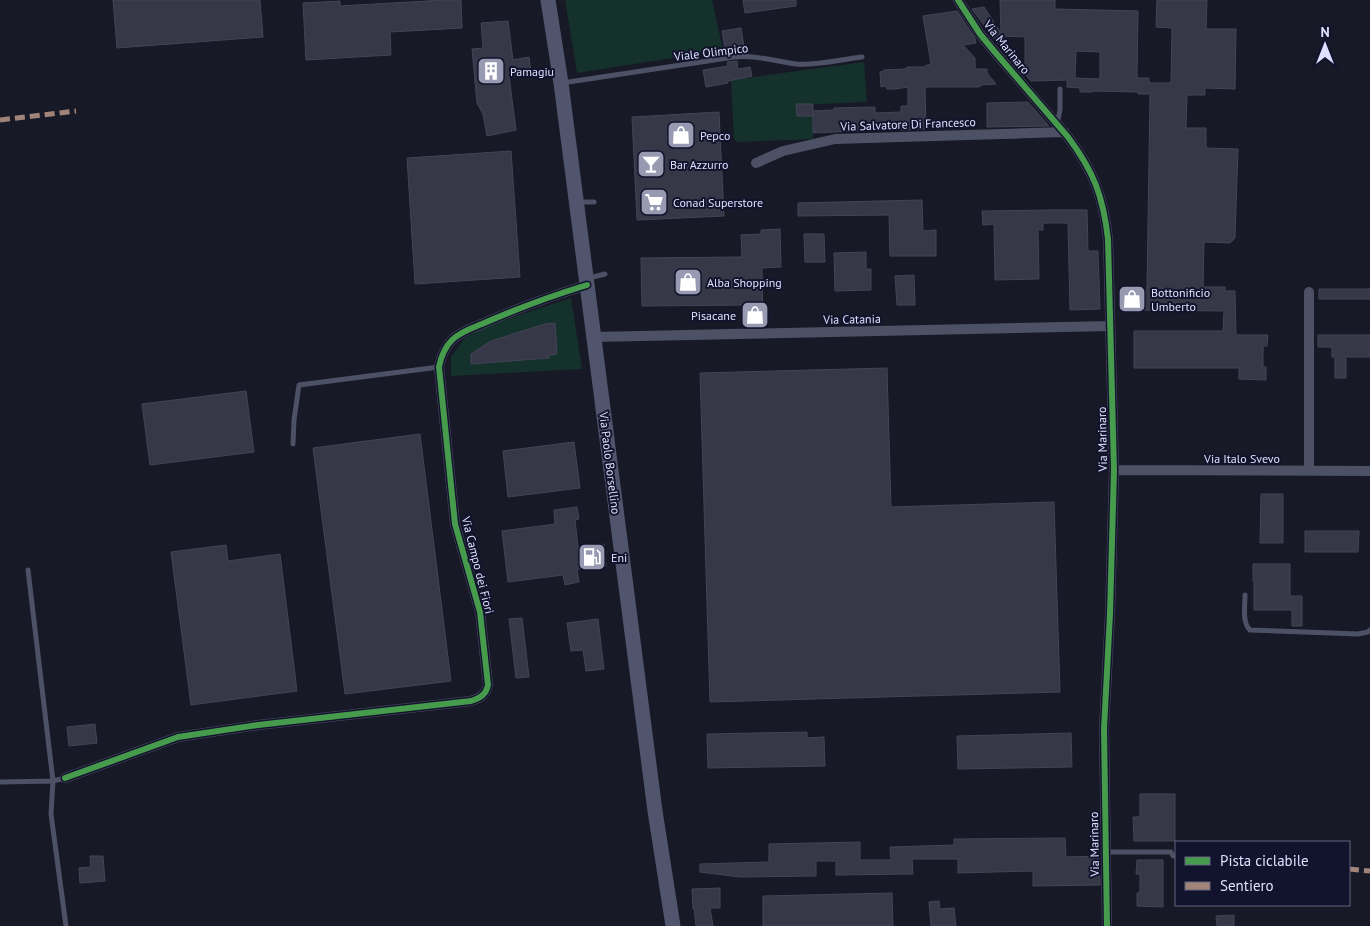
<svg xmlns="http://www.w3.org/2000/svg" width="1370" height="926" font-family="'PT Sans',sans-serif">
	<rect width="100%" height="100%" fill="#181926"/>
	<!-- green -->
	<path fill="#15312c" d="M565 0H712L723 50 577 73Z
		M864 62 867 102 796 105 797 116H813V139L739 142 734 140 731 80Z
		M571 298 582 369 451 376V357L464 339 486 326Z"/>
	<!-- building -->
	<path fill="#363747" stroke="#434458" fill-rule="evenodd" d="M113 0H260L263 37 117 48Z
		M444 0H461L462 28 390 32 391 55 306 60 303 3 340 1V6Z
		M743 0H796V6L745 13Z
		M1000 0H1055V9L1138 11 1137 78H1149V83H1171L1172 28 1156 27 1157 0H1207L1206 29H1236L1235 89 1205 88V95H1187L1186 128H1206V148L1238 149 1235 238 1230 243 1204 242 1203 287H1225V291H1235L1236 335H1268L1267 346H1263V367H1266V380L1239 379V368H1134V331H1223L1224 311 1129 310V290H1147L1150 94H1138V92L1092 91V92H1080V88L1067 87V80L1031 81 1023 72 1024 63 1025 61V37L1003 36 1010 48 1004 52 972 9 984 7 1001 33ZM1076 51 1100 52V79L1075 78Z
		M957 11 975 38 976 43 963 45 975 58V69H987V73L996 84 982 85 979 87H925L926 129 901 130V127H876V130L813 133V113V116H797L796 104H813V111L834 110V108L875 107V113L901 112V106H908V87L895 89H887L885 86 881 87 880 72 884 71V70L906 69 907 67H924L927 65 931 64 923 16Z
		M508 21 513 60 529 57 531 73 509 76 516 130 487 136 483 114 477 103 472 49 483 48 481 23Z
		M741 28 744 47 735 49 736 53 726 54 722 31Z
		M737 61 738 69 750 67 752 76 728 81V83L706 87 703 70 728 66 727 62Z
		M1028 102 1049 126 987 127V103Z
		M719 112 724 216 637 220 632 117Z
		M511 151 520 277 415 284 407 158Z
		M922 200 923 231 936 230V256H890L889 215 798 216V203Z
		M1050 210H1087L1088 251H1098L1100 309 1070 310 1068 223H1043V230H1038L1039 279 995 280 994 224 983 225 982 211Z
		M780 229 781 267 762 268 763 324 747 325 746 305 642 306 641 258 742 257 741 235 761 234V230Z
		M804 234H824L825 262H805Z
		M866 252V269H871V290L835 291 834 253Z
		M914 275 915 305H897L895 276Z
		M1319 289H1370V299H1319Z
		M555 323 557 354 549 355V358L471 364V354L491 341 545 324Z
		M1318 335H1370V357H1346V378H1335V357H1332V347H1318Z
		M887 368 891 507 1054 502 1060 692 710 702 700 373Z
		M246 391 254 452 150 465 142 404Z
		M420 434 451 681 345 694 313 448Z
		M574 442 580 488 508 497 503 451Z
		M1261 494H1283V543H1260Z
		M577 507 579 519 575 520 578 547 604 544 606 566 577 569 579 582 565 585 563 575 508 582 502 531 555 524 554 510Z
		M1305 531H1359L1358 552H1305Z
		M226 545 228 561 280 554 297 691 191 705 171 552Z
		M1253 564H1290V596H1302V626H1292V610H1254V581H1253Z
		M522 618 529 677 516 678 509 619Z
		M598 619 604 669 586 671 583 650 571 651 567 623Z
		M95 724 97 743 69 746 67 727Z
		M807 732V738L824 737 825 766 708 768 707 734Z
		M1071 733 1072 767 958 769 957 736Z
		M1140 794H1175V841H1134L1133 817H1140Z
		M1065 838 1066 857 1099 856 1100 885 1033 886V871L958 873V859H912L913 874 836 875V861H816V876L740 877 700 872V864L769 862V844L860 842V860H891L890 847 954 845V839Z
		M90 856H103L105 881 80 883 79 868 91 867Z
		M1137 860H1163V907L1137 906V893H1140V874H1136Z
		M720 888V908H710L713 926H696L694 908 693 909 692 889Z
		M892 893 893 926H763V896Z
		M939 901 940 909 954 908 956 926H931L929 902Z
		M1234 915V926H1217L1216 916Z"/>
	<g fill="none" stroke-linecap="round" stroke-linejoin="round">
		<!-- lane -->
		<path stroke="#4d5166" stroke-width="5" d="M562 83 734 57C757 55 774 61 796 64 815 66 843 59 862 57
			M1057 124 1060 110V89
			M579 202H594
			M589 278 605 274
			M293 444 294 420 299 385 439 367
			M28 570 53 781 51 814 66 926
			M1245 595C1245 605 1242 623 1250 630L1358 634 1368 632 1370 630
			M0 782 53 781 65 778
			M1106 852H1171L1173 856"/>
		<!-- street -->
		<path stroke="#4d5166" stroke-width="10" d="M958 0 980 34 994 51 1068 137C1094 172 1103 196 1108 239L1114 470 1110 614 1104 729 1107 926
			M756 163 783 151 835 139 1064 132
			M1309 292V470
			M594 337 1110 326
			M1114 470 1370 471
			M65 778 178 737 258 725 471 701C480 698 486 695 488 685L480 612 455 524 439 367C441 357 445 347 452 340 460 332 472 328 482 324 516 309 551 296 587 285"/>
		<!-- secondary -->
		<path stroke="#50546c" stroke-width="15" d="M548 0 561 83 655 811 673 926"/>
		<!-- quiet -->
		<path stroke="#a18479" stroke-width="5" stroke-dasharray="10 5" stroke-linecap="butt" d="M0 120 76 111
			M1349 869 1370 871"/>
		<defs>
			<path id="cycleway" d="M958 0 980 34 994 51 1068 137C1094 172 1103 196 1108 239L1114 470 1110 614 1104 729 1107 926
				M65 778 178 737 258 725 471 701C480 698 486 695 488 685L480 612 455 524 439 367C441 357 445 347 452 340 460 332 472 328 482 324 516 309 551 296 587 285"/>
		</defs>
		<!-- cycleway casing -->
		<use href="#cycleway" stroke="#12132c" stroke-width="9"/>
		<!-- cycleway -->
		<use href="#cycleway" stroke="#469c4c" stroke-width="6"/>
	</g>
	<!-- icons -->
	<defs>
		<symbol id="building-square" viewBox="-11 -11 22 22"><rect x="-9" y="-9" width="18" height="18" rx="4" fill="#989ab2" stroke="#12132c"/><path d="M-4-6H4V6H1V3H-1V6H-4ZM-2.5-4.3h1.7v1.8h-1.7ZM.8-4.3h1.7v1.8H.8ZM-2.5-1h1.7V.8h-1.7ZM.8-1h1.7V.8H.8Z" fill="#fff"/></symbol>
		<symbol id="shop-square" viewBox="-11 -11 22 22"><rect x="-9" y="-9" width="18" height="18" rx="4" fill="#989ab2" stroke="#12132c"/><path d="M-5-2.5h2.3a2.7 3.5 0 0 1 5.4 0H5L5.5 6h-11ZM-1.5-2.5h3a1.5 2.3 0 0 0-3 0Z" fill="#fff"/></symbol>
		<symbol id="bar-square" viewBox="-11 -11 22 22"><rect x="-9" y="-9" width="18" height="18" rx="4" fill="#989ab2" stroke="#12132c"/><path d="M-6-5H6L.8 .8V4.5H3.5V6h-7V4.5H-.8V.8Z" fill="#fff"/></symbol>
		<symbol id="supermarket-square" viewBox="-11 -11 22 22"><rect x="-9" y="-9" width="18" height="18" rx="4" fill="#989ab2" stroke="#12132c"/><path d="M-6-5.5h2.5l.6 2H6L4.5 2H-2.5L-4.4-4H-6ZM-1.5 3.2a1.3 1.3 0 1 0 .1 0ZM3 3.2a1.3 1.3 0 1 0 .1 0Z" fill="#fff"/></symbol>
		<symbol id="fuel-square" viewBox="-11 -11 22 22"><rect x="-9" y="-9" width="18" height="18" rx="4" fill="#989ab2" stroke="#12132c"/><path d="M-5.5-6h7V0h2V4h1.3V-2.5L3-4.5l.8-.8L6-3V5H2.5V1h-1V6h-7ZM-4.2-4.7v3.2H.2V-4.7Z" fill="#fff"/></symbol>
	</defs>
	<g fill-rule="evenodd">
		<use href="#building-square" x="475" y="55" width="32" height="32"/>
		<use href="#shop-square" x="665" y="119" width="32" height="32"/>
		<use href="#bar-square" x="635" y="148" width="32" height="32"/>
		<use href="#supermarket-square" x="638" y="186" width="32" height="32"/>
		<use href="#shop-square" x="672" y="266" width="32" height="32"/>
		<use href="#shop-square" x="1116" y="283" width="32" height="32"/>
		<use href="#shop-square" x="739" y="299" width="32" height="32"/>
		<use href="#fuel-square" x="576" y="541" width="32" height="32"/>
	</g>
	<g text-anchor="middle" dominant-baseline="central" stroke-width="4" stroke-linejoin="round" paint-order="stroke">
		<!-- street labels -->
		<g font-size="12" fill="#dde0fe" stroke="#12132c">
			<text transform="translate(1007 47) rotate(51)">Via Marinaro</text>
			<text transform="translate(711 52) rotate(-7)">Viale Olimpico</text>
			<text transform="translate(908 124) rotate(-2)">Via Salvatore Di Francesco</text>
			<text transform="translate(852 319) rotate(-1)">Via Catania</text>
			<text transform="translate(1102 439) rotate(-91)">Via Marinaro</text>
			<text x="1242" y="458">Via Italo Svevo</text>
			<text transform="translate(610 463) rotate(83)">Via Paolo Borsellino</text>
			<text transform="translate(478 565) rotate(76)">Via Campo dei Fiori</text>
			<text transform="translate(1094 844) rotate(-91)">Via Marinaro</text>
		</g>
		<!-- poi labels -->
		<g font-size="12" fill="#dde0fe" stroke="#12132c" text-anchor="start">
			<text x="510" y="71">Pamagiu</text>
			<text x="700" y="135">Pepco</text>
			<text x="670" y="164">Bar Azzurro</text>
			<text x="673" y="202">Conad Superstore</text>
			<text x="707" y="282">Alba Shopping</text>
			<text x="1151" y="292">Bottonificio<tspan x="1151" dy="14">Umberto</tspan></text>
			<text x="736" y="315" text-anchor="end">Pisacane</text>
			<text x="611" y="557">Eni</text>
		</g>
	</g>
	<!-- legend -->
	<rect x="1175" y="841" width="175" height="65" fill="#12132c" stroke="#636580"/>
	<rect x="1185" y="857" width="25" height="8" fill="#469c4c" stroke="#636580"/>
	<text x="1220" y="866" font-size="15" fill="#dde0fe">Pista ciclabile</text>
	<rect x="1185" y="882" width="25" height="8" fill="#a18479" stroke="#636580"/>
	<text x="1220" y="891" font-size="15" fill="#dde0fe">Sentiero</text>
	<!-- north arrow -->
	<g transform="translate(1325 45)" stroke="#12132c" stroke-width="4" paint-order="stroke">
	<path d="M0-4L9 19L0 12L-9 19Z" fill="#dde0fe"/>
	<text y="-8" font-size="14" font-weight="bold" text-anchor="middle" fill="#dde0fe">N</text>
	</g>
</svg>
